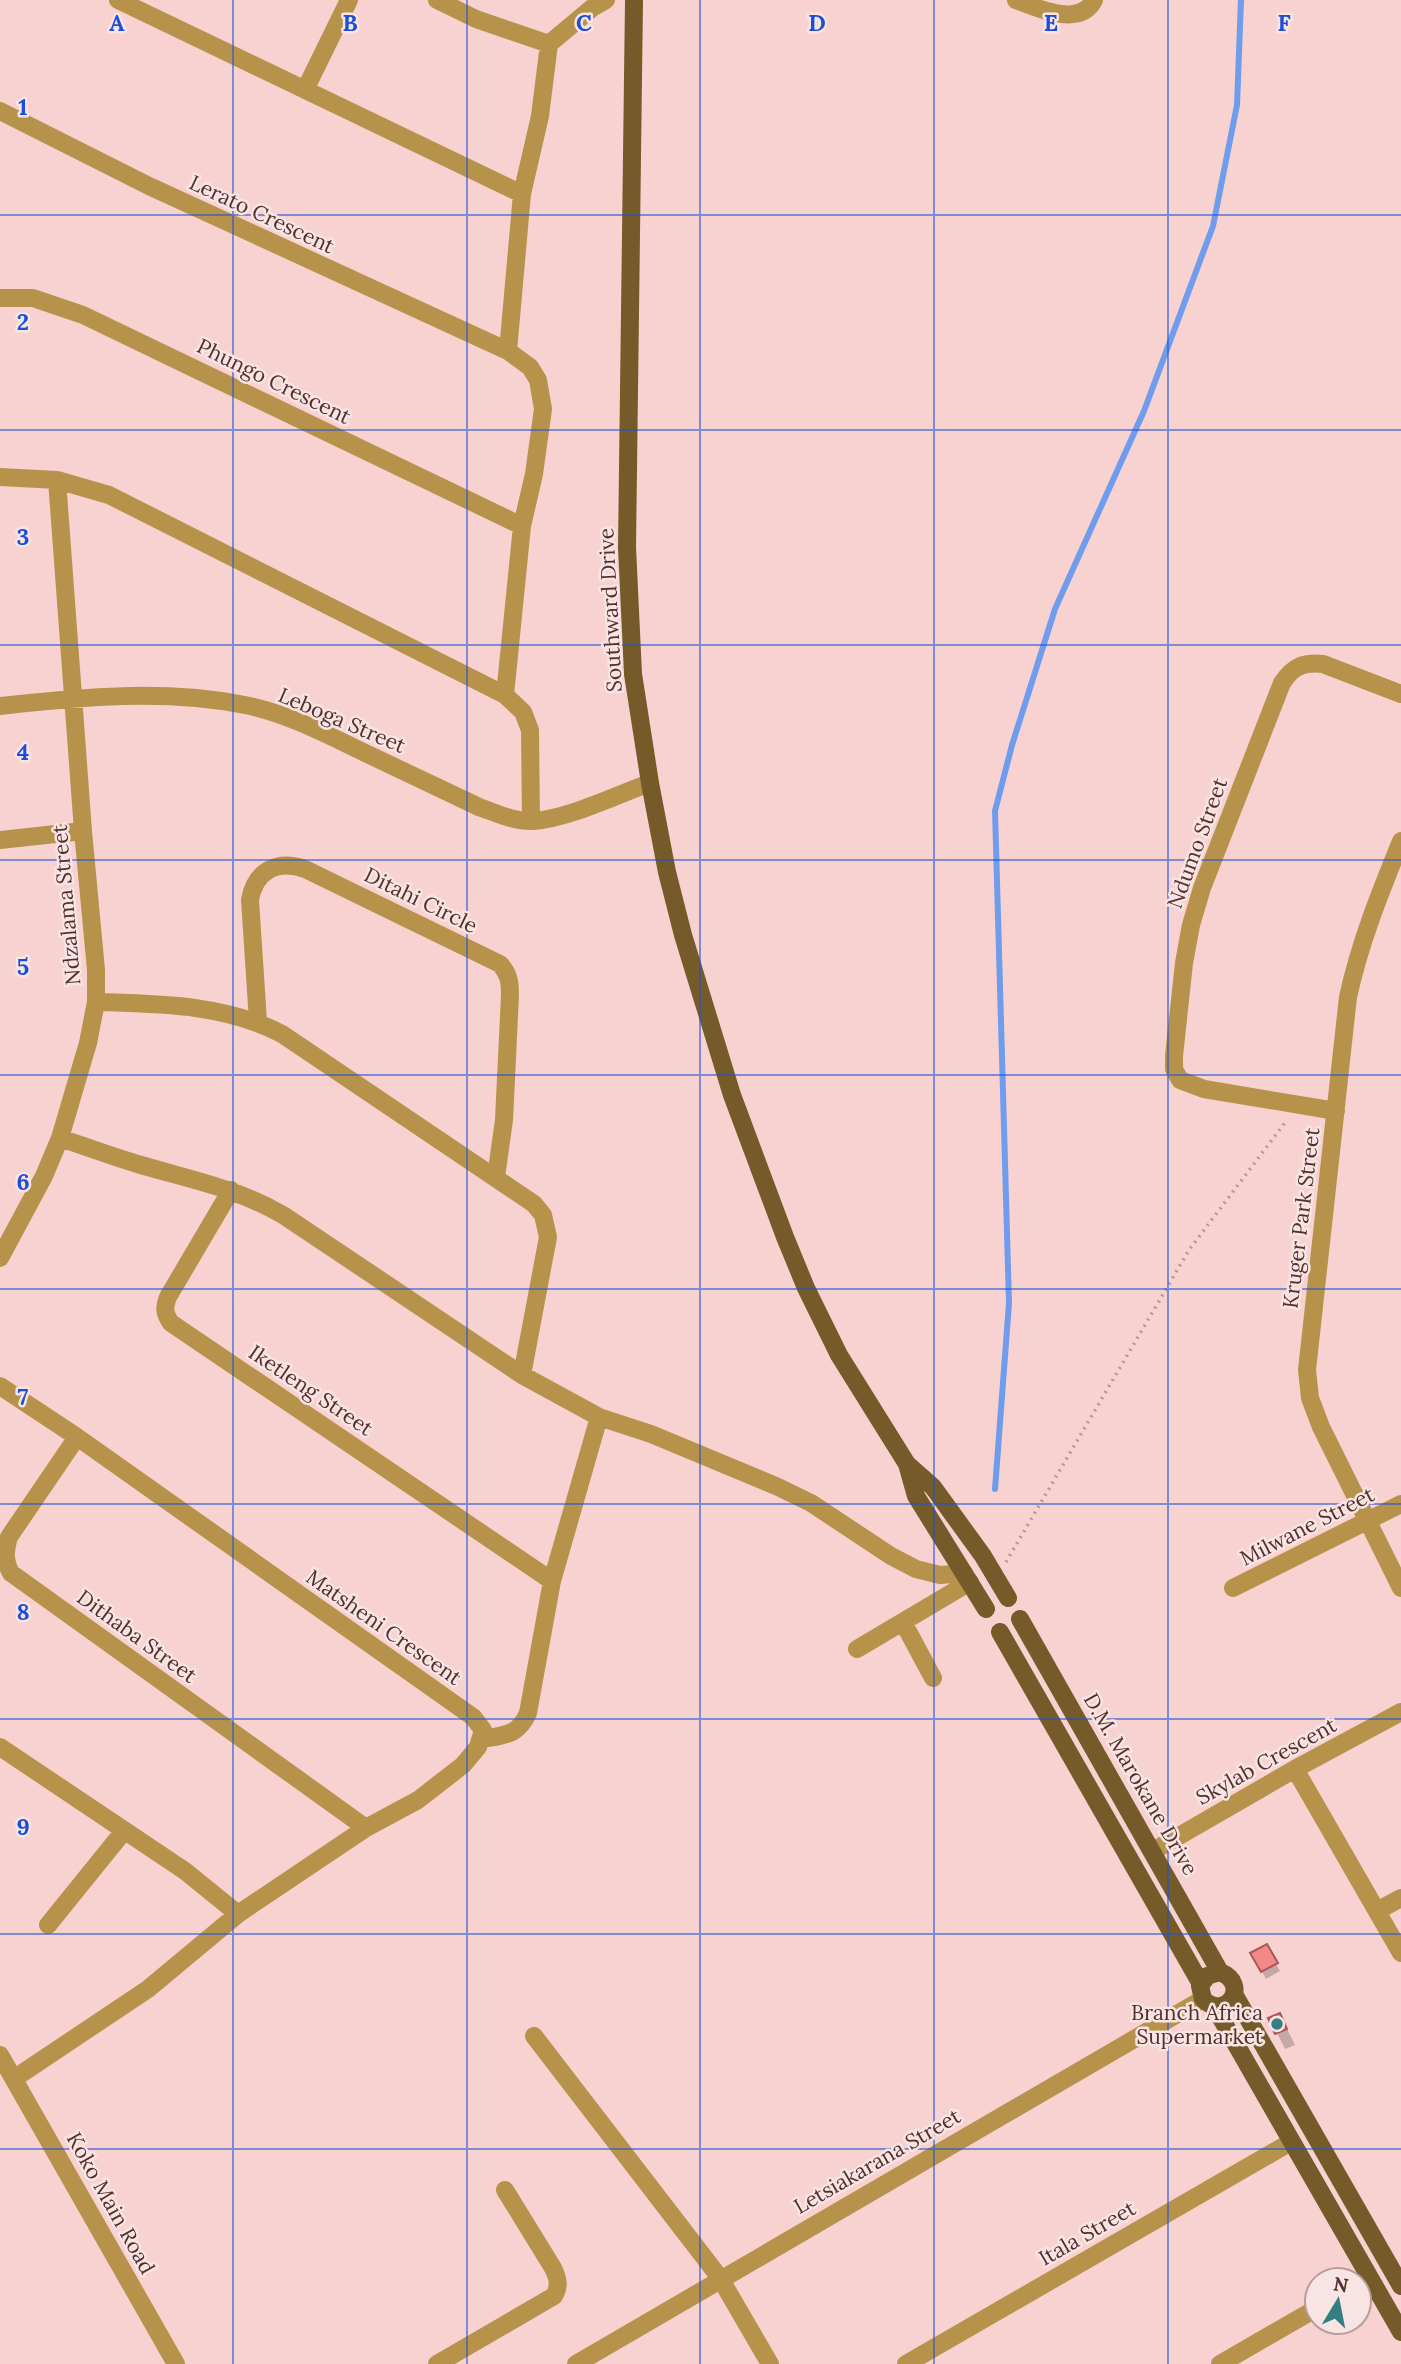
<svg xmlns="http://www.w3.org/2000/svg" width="1401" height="2364" font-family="Lora,serif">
	<rect width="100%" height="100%" fill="#f7d2d0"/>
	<!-- shadow -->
	<path fill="#0003" d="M1267 1947 1280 1971 1266 1979 1253 1954Z
		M1280 2015 1295 2045 1285 2049 1270 2019Z"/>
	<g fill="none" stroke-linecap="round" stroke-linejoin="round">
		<!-- stream -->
		<path stroke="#6f9ced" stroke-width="6" d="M995 1489 1009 1303 995 811 1012 745 1055 609 1144 411 1213 226 1237 105 1241 0"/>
	</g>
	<!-- building -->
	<path fill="#f48a88" stroke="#a75857" stroke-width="2" d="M1267 1944 1278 1963 1261 1972 1250 1953Z
		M1280 2013 1287 2029 1275 2034 1268 2018Z"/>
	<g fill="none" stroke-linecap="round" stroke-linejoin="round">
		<!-- path -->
		<path stroke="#ba9695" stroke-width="3.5" stroke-dasharray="2 5" stroke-linecap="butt" d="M1006 1562 1189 1250 1287 1120"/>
		<!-- minor -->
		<path stroke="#b7924b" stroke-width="18" d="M118 0 522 194
			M437 0 476 19 549 44
			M1016 0C1037 8 1080 28 1094 0
			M305 90 349 0
			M0 111 149 186 508 351 530 367 538 380 543 409 534 474 522 526 505 695
			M0 298H33L83 315 522 526
			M508 351 522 194 540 116 549 44 592 8 606 0
			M0 477 57 480 109 495 505 695 523 712 530 730 531 821
			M0 706C81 697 164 689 245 705 285 713 322 732 359 750 399 769 439 788 479 807 496 813 515 822 533 821 567 819 616 795 650 783
			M0 840 83 831
			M1401 841C1380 893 1360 942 1348 997L1307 1370 1310 1398 1321 1427 1401 1588
			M96 1002C160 1004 225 1004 282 1034L534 1204 543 1215 548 1237 522 1375
			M258 1021 250 900C255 871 277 859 305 869L500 964C509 974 510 982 510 995L504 1120 496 1177
			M1336 1111 1204 1089 1180 1080 1174 1069V1056L1184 963 1191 925 1202 888 1282 683C1293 666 1304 662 1323 664L1401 694
			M60 1138C87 1147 114 1157 141 1165 192 1180 236 1188 283 1215L522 1375 599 1417 552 1581 528 1713C518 1736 504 1735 482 1739
			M231 1190 168 1297C164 1308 164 1313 171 1323L552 1581
			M0 1258 44 1176 60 1138 88 1043 96 1002V970L83 831 57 480
			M0 1386 77 1437 473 1717 483 1730 478 1747 463 1765 418 1800 366 1828 238 1914 148 1989 15 2078
			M599 1417 651 1434 776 1486 811 1503 891 1556 916 1569 940 1575 964 1573
			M77 1437 9 1537C5 1551 4 1560 11 1573L366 1828
			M1233 1588 1401 1504
			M903 1622 933 1678
			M857 1649 970 1582
			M0 1747 185 1871 238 1914
			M1295 1769 1401 1953
			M1153 1851 1295 1769 1401 1712
			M1377 1911 1401 1898
			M48 1925 124 1831
			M534 2036 720 2278 770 2364
			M0 2055 176 2364
			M437 2364 554 2296C560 2286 558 2278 553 2268L505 2190
			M576 2364 1203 1999
			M906 2364 1291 2142
			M1220 2364 1317 2308"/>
		<!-- major -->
		<path stroke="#755b29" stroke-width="18" d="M634 0 627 547 633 674 650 783 667 872 683 935 732 1095 785 1237 806 1288 839 1355 907 1464 933 1487 983 1556 1008 1598
			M907 1464 916 1496 986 1609
			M1020 1619 1220 1972C1251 1984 1226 2022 1203 1999L1200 1986 1207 1976 1220 1972
			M1000 1632 1201 1984
			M1234 1994 1401 2286
			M1214 2006 1401 2332"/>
	</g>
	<!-- grid -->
	<path fill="none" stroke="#1d4ed8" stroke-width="2" stroke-opacity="0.55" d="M233 0V2364M467 0V2364M700 0V2364M934 0V2364M1168 0V2364M0 215H1401M0 430H1401M0 645H1401M0 860H1401M0 1075H1401M0 1289H1401M0 1504H1401M0 1719H1401M0 1934H1401M0 2149H1401"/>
	<!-- markers -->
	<circle fill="#357e83" stroke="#f8e5e3" stroke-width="2.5" cx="1277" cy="2024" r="7"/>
	<g text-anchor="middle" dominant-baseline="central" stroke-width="5" stroke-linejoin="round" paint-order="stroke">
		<!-- street labels -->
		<g font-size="21" fill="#53302f" stroke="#f8e5e3">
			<text transform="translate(262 214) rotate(25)">Lerato Crescent</text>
			<text transform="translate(274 381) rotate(26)">Phungo Crescent</text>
			<text transform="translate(610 610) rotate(-93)">Southward Drive</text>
			<text transform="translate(342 720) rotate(23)">Leboga Street</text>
			<text transform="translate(1197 843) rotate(-70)">Ndumo Street</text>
			<text transform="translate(421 900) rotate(26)">Ditahi Circle</text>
			<text transform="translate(66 905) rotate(-95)">Ndzalama Street</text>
			<text transform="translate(1301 1218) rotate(-83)">Kruger Park Street</text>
			<text transform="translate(311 1390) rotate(34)">Iketleng Street</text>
			<text transform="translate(1307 1526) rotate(-27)">Milwane Street</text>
			<text transform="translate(384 1627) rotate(35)">Matsheni Crescent</text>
			<text transform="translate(137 1636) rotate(36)">Dithaba Street</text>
			<text transform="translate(1266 1761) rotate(-29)">Skylab Crescent</text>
			<text transform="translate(1141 1784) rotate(60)">D.M. Marokane Drive</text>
			<text transform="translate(877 2161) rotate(-30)">Letsiakarana Street</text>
			<text transform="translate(111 2203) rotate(61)">Koko Main Road</text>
			<text transform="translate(1087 2233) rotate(-30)">Itala Street</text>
		</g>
		<!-- poi labels -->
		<g font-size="21" fill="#53302f" stroke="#f8e5e3" text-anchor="end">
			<text x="1263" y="2012">Branch Africa<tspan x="1263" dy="24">Supermarket</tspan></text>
		</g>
	</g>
	<g font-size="23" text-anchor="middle" font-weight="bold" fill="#1d4ed8" stroke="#f8e5e3" stroke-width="5" stroke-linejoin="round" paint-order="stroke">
		<text x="117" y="31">A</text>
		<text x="350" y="31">B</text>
		<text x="584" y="31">C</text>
		<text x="817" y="31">D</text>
		<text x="1051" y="31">E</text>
		<text x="1284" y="31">F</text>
		<text x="23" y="115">1</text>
		<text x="23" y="330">2</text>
		<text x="23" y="545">3</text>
		<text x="23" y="760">4</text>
		<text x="23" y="975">5</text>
		<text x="23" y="1190">6</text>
		<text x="23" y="1405">7</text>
		<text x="23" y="1620">8</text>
		<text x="23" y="1835">9</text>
	</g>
	<!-- north arrow -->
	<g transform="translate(1338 2301) rotate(10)"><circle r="33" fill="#f8e5e3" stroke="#b69d9b" stroke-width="2"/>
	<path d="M0-5L12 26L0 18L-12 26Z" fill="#357e83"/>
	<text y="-10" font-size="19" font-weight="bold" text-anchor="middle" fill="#53302f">N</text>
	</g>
</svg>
